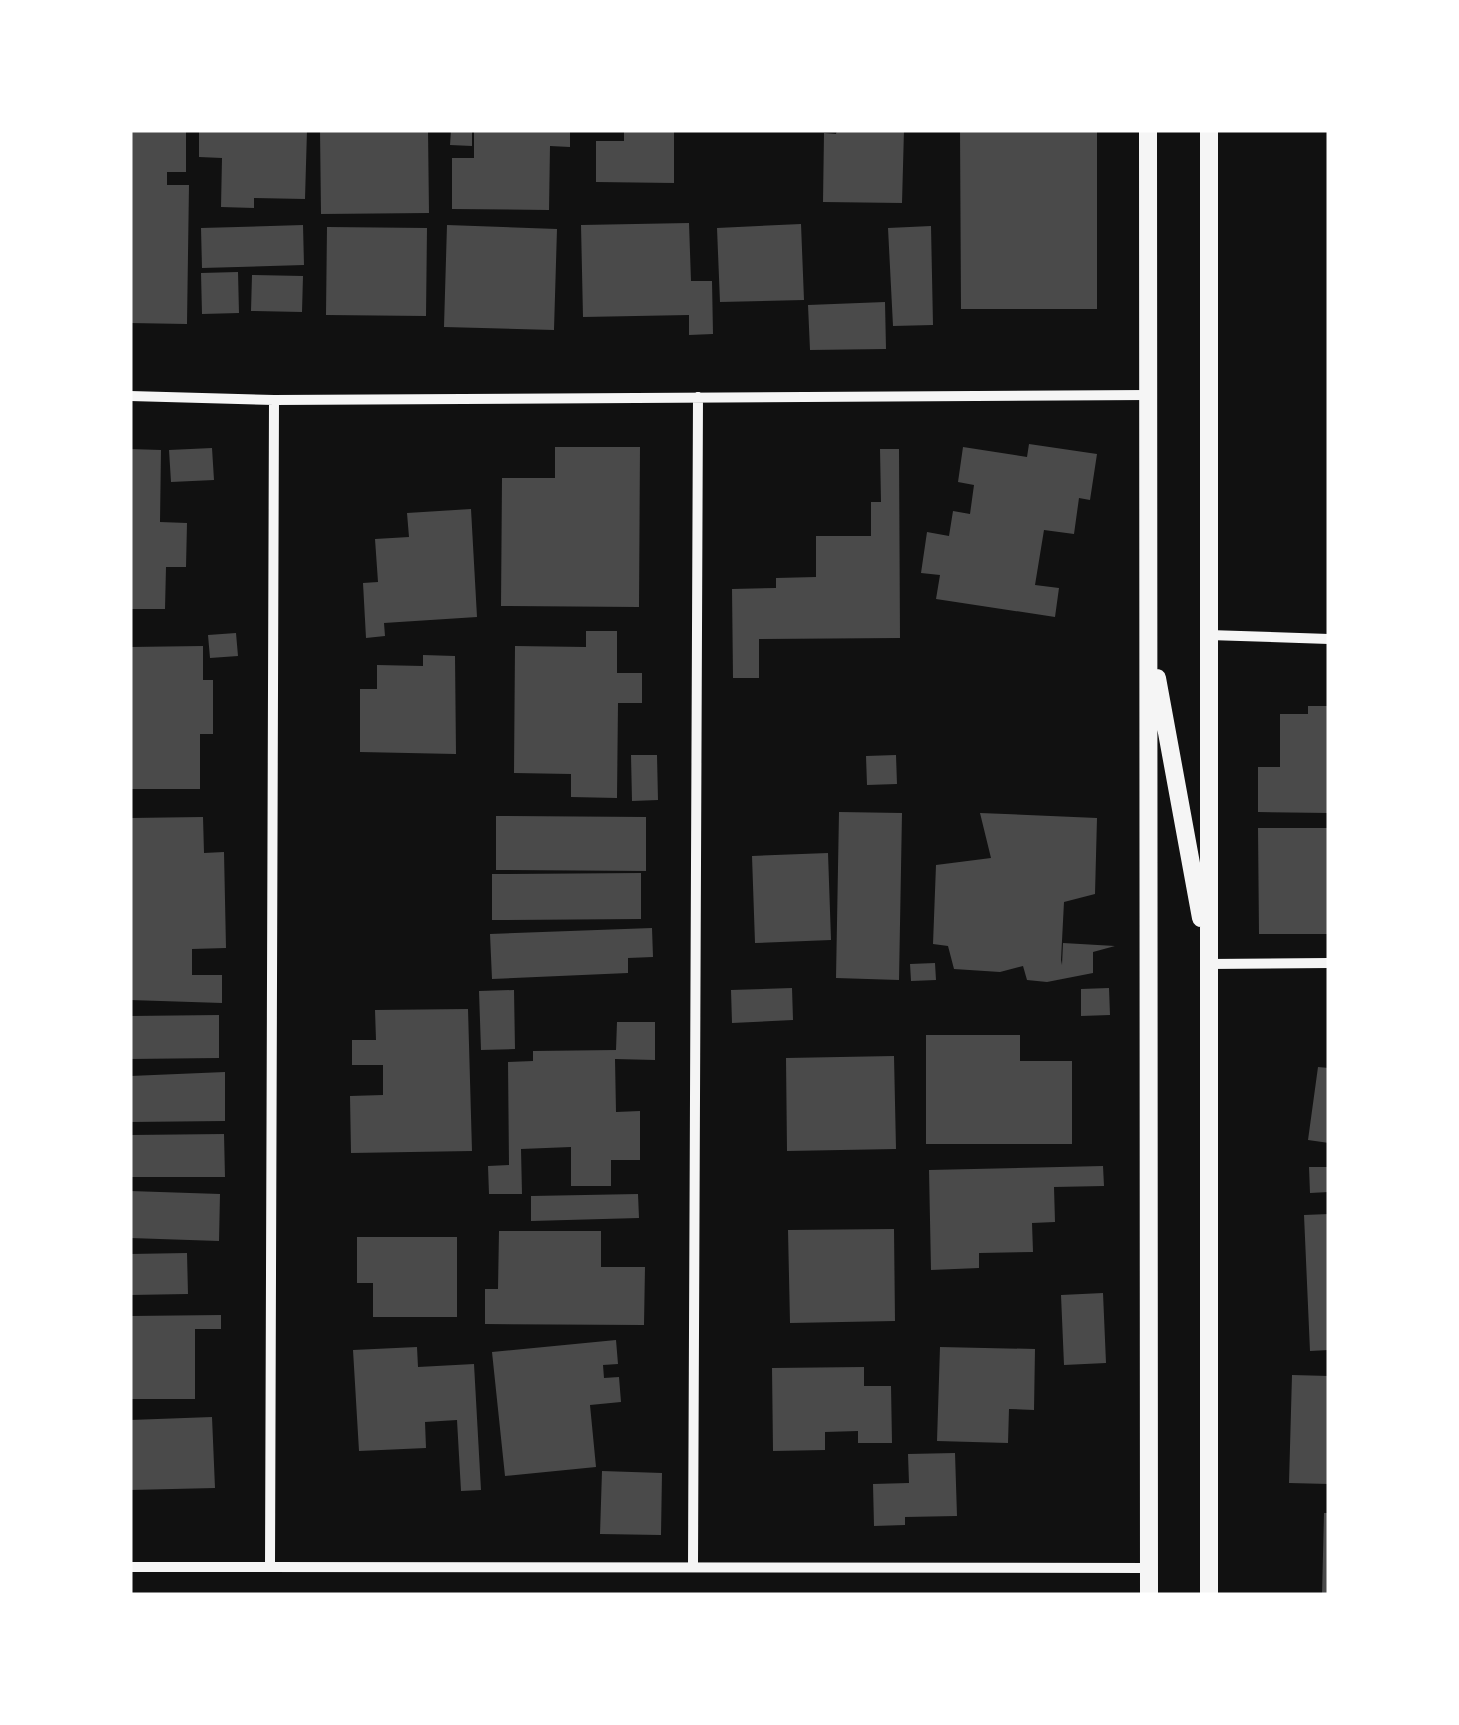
<svg xmlns="http://www.w3.org/2000/svg" width="1459" height="1725" font-family="Cabin,sans-serif">
	<rect width="100%" height="100%" fill="#111"/>
	<!-- building -->
	<path fill="#4a4a4a" d="M130 130H186V172H167V185H189L187 324 130 323Z
		M199 130H307L305 199 254 198V208L221 207 222 158 199 157Z
		M320 130H428L429 213 321 214Z
		M451 130H472V146L450 145Z
		M474 130H570V147L550 146 549 210 452 209V158H474Z
		M624 130H674V183L596 182V141H624Z
		M837 130H904L902 203 823 202 824 133 836 134Z
		M960 130H1097V309H961Z
		M689 223 691 281H712L713 334 689 335V315L583 317 581 225Z
		M801 224 804 300 720 302 717 228Z
		M303 225 304 265 202 268 201 228Z
		M447 225 557 229 554 330 444 327Z
		M931 226 933 325 893 326 888 228Z
		M327 227 427 228 426 316 326 315Z
		M238 272 239 313 202 314 201 273Z
		M252 275 303 276 302 312 251 311Z
		M885 302 886 349 810 350 808 305Z
		M1029 444 1097 454 1090 500 1079 498 1074 534 1044 530 1035 585 1059 588 1055 617 936 599 940 575 921 573 927 532 949 536 953 511 970 514 974 485 958 482 963 447 1027 457Z
		M555 447H640L639 607 501 606 502 478H555Z
		M212 448 214 480 171 482 169 450Z
		M130 449 161 450 160 522 187 523 186 567H166L165 609H130Z
		M880 449H899L900 638 759 639V678H733L732 589 776 588V578L816 577V536H871V502H881Z
		M471 509 477 617 384 623 385 636 366 638 363 583 378 582 375 539 409 537 407 513Z
		M586 631H617V673H642V703H618L617 798 571 797V774L514 773 515 646 586 647Z
		M236 633 238 656 210 658 208 635Z
		M203 646V680H213V734H200V789H130V647Z
		M423 655 455 656 456 754 360 752V689H377V665L423 666Z
		M1308 706H1329V813L1258 812V767H1280V714H1308Z
		M631 755H657L658 800 632 801Z
		M896 755 897 784 867 785 866 756Z
		M839 812 902 813 899 980 836 978Z
		M980 813 1097 818 1095 894 1064 902 1061 960 1062 965 1063 943 1115 946 1093 952V973L1047 982 1027 980 1023 966 1000 972 954 969 948 946 933 944 936 865 991 858Z
		M496 816 646 817V871L496 870Z
		M203 817 204 853 224 852 226 948 192 949V975H222V1003L130 1000V818Z
		M1258 828H1329V934H1259Z
		M828 853 831 940 755 943 752 856Z
		M641 873V919L492 920V874Z
		M652 928 653 957 628 958V973L492 979 490 934Z
		M935 963 936 980 911 981 910 964Z
		M792 988 793 1020 732 1023 731 990Z
		M1109 988 1110 1015 1081 1016V989Z
		M514 990 515 1049 481 1050 479 991Z
		M468 1009 472 1151 351 1153 350 1096 383 1095V1065H352V1040H376L375 1010Z
		M219 1015V1058L130 1059V1016Z
		M617 1022H655V1060L615 1059 616 1112 640 1111V1160H611V1186H571V1147L521 1149 522 1194H489L488 1166 509 1165 508 1062 533 1061V1051L616 1050Z
		M926 1035H1020V1061H1072V1144H926Z
		M894 1056 896 1149 787 1151 786 1058Z
		M1318 1067 1329 1068V1143L1308 1140Z
		M225 1072V1121L130 1122V1076Z
		M224 1134 225 1177H130V1135Z
		M1103 1166 1104 1186 1054 1187 1055 1222 1032 1223 1033 1252 979 1253V1268L931 1270 929 1170Z
		M1309 1167H1329V1192L1310 1193Z
		M130 1191 220 1194 219 1241 130 1238Z
		M638 1194 639 1218 531 1221V1196Z
		M1329 1214V1350L1310 1351 1304 1215Z
		M894 1229 895 1321 790 1323 788 1230Z
		M499 1231H601V1267H645L644 1325 485 1324V1289H498Z
		M357 1237H457V1317H373V1283H357Z
		M187 1253 188 1294 130 1295V1254Z
		M1103 1293 1106 1363 1064 1365 1061 1295Z
		M221 1315V1329H195V1399H130V1316Z
		M616 1340 618 1364 603 1365 604 1378 619 1377 621 1402 590 1405 596 1467 505 1476 492 1352Z
		M417 1347 418 1367 474 1364 481 1490 461 1491 457 1420 425 1422 426 1448 359 1451 353 1350Z
		M940 1347 1035 1349 1034 1410 1009 1409 1008 1443 937 1441Z
		M864 1367V1386H891L892 1443H858V1431L825 1432V1450L773 1451 772 1368Z
		M1292 1375 1329 1376V1484L1289 1483Z
		M212 1417 215 1488 130 1490V1420Z
		M955 1453 957 1516 905 1517V1525L874 1526 873 1484 909 1483 908 1454Z
		M602 1471 662 1473 661 1535 600 1534Z
		M1324 1513H1329V1595H1322Z"/>
	<g fill="none" stroke-linecap="round" stroke-linejoin="round">
		<!-- minor -->
		<path stroke="#f5f5f5" stroke-width="10" d="M130 396 274 400 1148 395
			M1209 635 1329 639
			M1209 964 1329 963
			M693 1565 698 397
			M270 1566 274 400
			M130 1567 1149 1568"/>
		<!-- tertiary -->
		<path stroke="#f5f5f5" stroke-width="18" d="M1148 130 1149 1595
			M1209 130V1595
			M1157 678 1201 918"/>
	</g>
	<!-- border -->
	<rect width="1459" height="1725" fill="none" stroke="#ffffff" stroke-width="265"/>
</svg>
